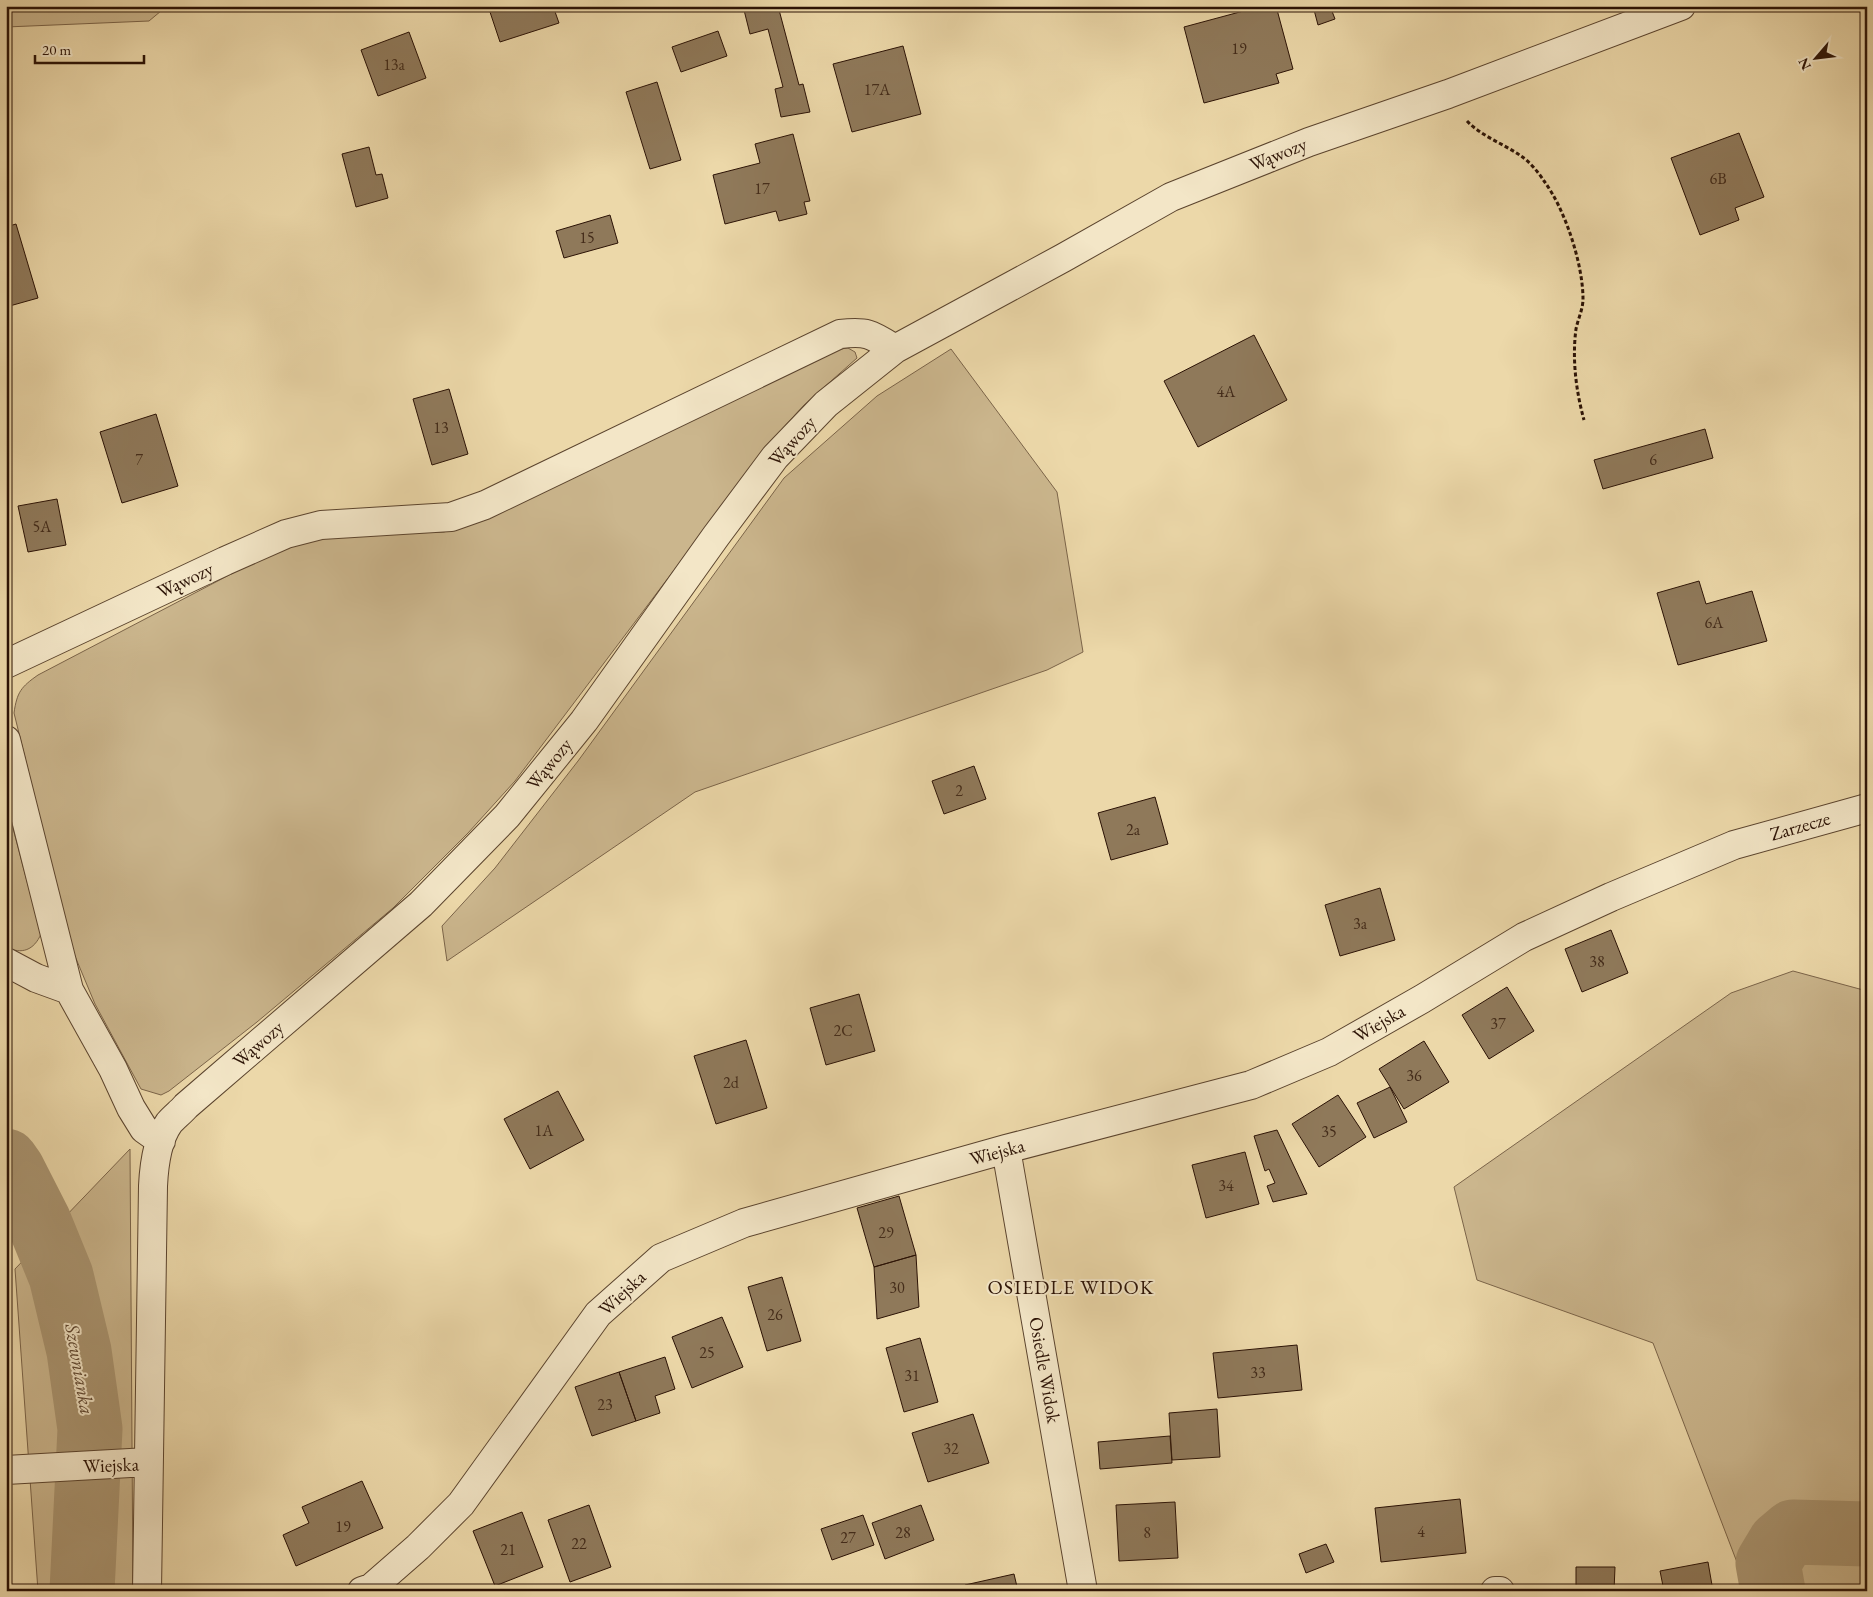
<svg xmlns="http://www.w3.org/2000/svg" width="1873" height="1597" font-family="'EB Garamond',serif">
	<rect width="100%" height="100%" fill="#ecd8a9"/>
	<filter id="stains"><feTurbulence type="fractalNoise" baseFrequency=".004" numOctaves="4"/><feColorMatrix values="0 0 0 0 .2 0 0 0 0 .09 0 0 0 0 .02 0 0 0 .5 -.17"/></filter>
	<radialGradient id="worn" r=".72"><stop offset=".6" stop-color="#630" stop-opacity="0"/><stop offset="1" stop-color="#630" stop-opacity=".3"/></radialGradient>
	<!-- green -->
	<path fill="#cbb68d" stroke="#7b6449" d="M6 6H167L149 21 6 27Z
		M848 348 855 352 857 358 804 405 773 439 515 781 468 833 393 908 257 1022 169 1091 161 1095 141 1089 95 1004 72 949 14 713C17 692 21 687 38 675L256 561 317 536 444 532 474 523 840 349Z
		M951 349 1057 492 1083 652 1047 670 695 792 447 961 442 926 495 868 578 761 784 478 877 396Z
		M6 802 41 934C34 950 22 955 6 947Z
		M1793 971 1867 991V1591H1748L1653 1343 1477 1280 1454 1187 1731 993Z
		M130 1149 133 1591H38L15 1269Z"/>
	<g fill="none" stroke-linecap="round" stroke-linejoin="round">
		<!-- river -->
		<path stroke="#aa9571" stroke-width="65" d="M6 1161 13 1171 39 1222 61 1276 79 1351 90 1429 82 1591
			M1773 1591 1768 1563 1780 1543 1793 1532 1867 1534"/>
	</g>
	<!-- building -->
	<path fill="#8f795a" stroke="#2b1205" d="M488 6H553L559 23 500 42Z
		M743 6H778L799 85 803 84 810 112 781 117 775 89 783 87 768 29 750 34Z
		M1262 6H1276L1293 69 1276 74 1279 83 1204 103 1184 27Z
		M1313 6H1330L1335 19 1318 25Z
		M718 31 727 56 681 72 672 47Z
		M409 32 426 78 378 96 361 50Z
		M903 46 921 114 852 132 833 64Z
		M657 82 681 160 650 169 626 92Z
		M1739 133 1764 197 1735 208 1739 220 1700 235 1671 158Z
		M793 134 810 201 804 202 807 214 779 221 776 211 725 224 713 175 760 163 755 144Z
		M369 147 376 175 382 174 388 198 356 207 342 154Z
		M610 215 618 243 564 258 556 231Z
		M16 224 38 298 6 307V227Z
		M1254 335 1287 400 1198 447 1164 381Z
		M449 389 468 454 432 465 413 399Z
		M156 414 178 486 122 503 100 432Z
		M1705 429 1713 458 1603 489 1594 460Z
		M57 499 66 545 28 552 18 506Z
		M1699 581 1706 604 1752 591 1767 641 1678 665 1657 593Z
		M974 766 986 799 944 814 932 781Z
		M1155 797 1168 844 1111 860 1098 813Z
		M1380 888 1395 940 1340 956 1325 905Z
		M1611 930 1628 973 1582 992 1565 949Z
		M1507 987 1534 1031 1489 1059 1462 1015Z
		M859 994 875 1051 826 1065 810 1008Z
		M746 1040 767 1108 716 1124 694 1056Z
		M1424 1041 1449 1082 1404 1109 1379 1069Z
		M1390 1087 1407 1122 1374 1138 1357 1103Z
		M558 1091 584 1140 530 1169 504 1119Z
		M1338 1095 1366 1137 1319 1167 1292 1124Z
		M1277 1130 1307 1194 1273 1202 1267 1186 1275 1183 1269 1169 1265 1171 1254 1136Z
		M1245 1152 1259 1204 1206 1218 1192 1165Z
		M899 1196 916 1255 874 1267 857 1208Z
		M916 1255 919 1307 877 1319 874 1267Z
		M782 1277 801 1341 767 1351 748 1287Z
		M722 1317 743 1367 692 1388 672 1337Z
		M920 1338 938 1402 904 1412 886 1348Z
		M1297 1345 1302 1390 1218 1398 1213 1353Z
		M665 1357 675 1389 655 1396 660 1413 636 1421 619 1372Z
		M619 1372 636 1421 592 1436 575 1387Z
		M1217 1409 1220 1457 1172 1460 1169 1413Z
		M973 1414 989 1463 928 1482 912 1433Z
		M1170 1436 1172 1463 1100 1469 1098 1442Z
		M362 1481 383 1528 296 1566 283 1535 309 1523 302 1507Z
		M1460 1499 1466 1553 1381 1562 1375 1508Z
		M1175 1502 1178 1558 1119 1561 1116 1505Z
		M589 1505 611 1567 570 1582 548 1520Z
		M921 1505 934 1540 885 1559 872 1523Z
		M522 1512 543 1567 495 1586 473 1531Z
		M863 1515 874 1545 832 1560 821 1529Z
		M1326 1544 1334 1562 1306 1573 1299 1554Z
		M1708 1562 1713 1591H1664L1660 1571Z
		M1576 1567H1615L1614 1591H1563V1586H1576Z
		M1014 1574 1018 1591H966L965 1585Z"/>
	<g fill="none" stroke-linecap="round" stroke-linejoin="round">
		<defs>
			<path id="minor" d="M6 664 225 561 286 534 321 525 451 517 485 505 840 334C868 331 871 334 895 349
				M6 740 69 990 113 1069 131 1108 144 1129 161 1141
				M6 962 36 978 69 990
				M1006 1149 1083 1591
				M6 1470 148 1462
				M147 1591 153 1186C154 1165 157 1140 169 1123 174 1117 181 1112 186 1106L421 904 507 816 584 721 716 536 775 457 826 404 895 349 1063 258 1171 197 1309 142 1448 94 1681 6
				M362 1591 371 1588 418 1547 461 1504 598 1314 661 1258 744 1223 1006 1149 1251 1085 1329 1052 1422 999 1524 937 1611 897 1734 845 1867 808
				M1495 1591H1500"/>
		</defs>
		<!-- minor casing -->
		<use href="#minor" stroke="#5b442e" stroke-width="30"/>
		<!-- path -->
		<path stroke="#2b1205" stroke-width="3" stroke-dasharray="4 2.5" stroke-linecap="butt" d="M1467 121C1481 136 1504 144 1521 156 1529 161 1539 173 1544 181 1565 209 1583 264 1583 299 1583 309 1578 319 1576 329 1572 359 1576 391 1584 420"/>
		<!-- minor -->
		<use href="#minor" stroke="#f3e6c7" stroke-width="28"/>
	</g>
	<g text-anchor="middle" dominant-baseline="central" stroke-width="4" stroke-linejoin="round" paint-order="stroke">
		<!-- number labels -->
		<g font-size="16" fill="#442c1a">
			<text x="1239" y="48">19</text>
			<text x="394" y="64">13a</text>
			<text x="877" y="89">17A</text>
			<text x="1718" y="178">6B</text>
			<text x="762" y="188">17</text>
			<text x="587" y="237">15</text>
			<text x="1226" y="391">4A</text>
			<text x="441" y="427">13</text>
			<text x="139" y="459">7</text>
			<text x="1653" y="459">6</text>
			<text x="42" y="526">5A</text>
			<text x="1714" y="622">6A</text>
			<text x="959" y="790">2</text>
			<text x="1133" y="829">2a</text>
			<text x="1360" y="923">3a</text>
			<text x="1597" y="961">38</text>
			<text x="1498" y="1023">37</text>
			<text x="843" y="1030">2C</text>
			<text x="1414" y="1075">36</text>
			<text x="731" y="1082">2d</text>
			<text x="544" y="1130">1A</text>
			<text x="1329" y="1131">35</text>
			<text x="1226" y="1185">34</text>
			<text x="886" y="1232">29</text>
			<text x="897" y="1287">30</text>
			<text x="775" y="1314">26</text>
			<text x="707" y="1352">25</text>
			<text x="1258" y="1372">33</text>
			<text x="912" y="1375">31</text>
			<text x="605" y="1404">23</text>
			<text x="951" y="1448">32</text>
			<text x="343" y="1526">19</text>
			<text x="1421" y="1531">4</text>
			<text x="903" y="1532">28</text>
			<text x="1147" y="1532">8</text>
			<text x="848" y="1537">27</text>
			<text x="579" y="1543">22</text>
			<text x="508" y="1549">21</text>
		</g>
		<!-- street labels -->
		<g font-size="19" fill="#2b1205" stroke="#f3e6c7">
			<text transform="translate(1278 154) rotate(-22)">Wąwozy</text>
			<text transform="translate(792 441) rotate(-48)">Wąwozy</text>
			<text transform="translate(185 580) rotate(-25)">Wąwozy</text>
			<text transform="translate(549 764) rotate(-51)">Wąwozy</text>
			<text transform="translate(1800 826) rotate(-16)">Zarzecze</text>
			<text transform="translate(1379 1023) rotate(-30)">Wiejska</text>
			<text transform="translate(258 1044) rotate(-41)">Wąwozy</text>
			<text transform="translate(997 1152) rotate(-15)">Wiejska</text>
			<text transform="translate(622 1293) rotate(-43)">Wiejska</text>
			<text transform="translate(1045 1370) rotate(80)">Osiedle Widok</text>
			<text transform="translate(111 1465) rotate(-2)">Wiejska</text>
		</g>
		<!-- neighbourhood labels -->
		<g font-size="20" letter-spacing="1" fill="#2b1205" stroke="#f3e6c7">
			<text x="1071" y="1287">OSIEDLE WIDOK</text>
		</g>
		<!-- water labels -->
		<g font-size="20" font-style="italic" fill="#5e4630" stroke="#f3e6c7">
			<text transform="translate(80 1369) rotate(80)">Szewnianka</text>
		</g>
	</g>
	<!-- margin -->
	<rect width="1873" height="1597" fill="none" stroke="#ecd8a9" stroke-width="25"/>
	<rect x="8" y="8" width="1858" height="1582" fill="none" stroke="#2b1205" stroke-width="2.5"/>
	<rect x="12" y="12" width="1848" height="1572" fill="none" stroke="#2b1205"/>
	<!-- north arrow -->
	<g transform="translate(1816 58) rotate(242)" stroke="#f3e6c7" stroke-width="4" paint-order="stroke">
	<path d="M0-4L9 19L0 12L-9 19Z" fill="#2b1205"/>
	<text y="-8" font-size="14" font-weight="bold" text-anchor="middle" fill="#2b1205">N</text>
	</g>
	<!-- scale -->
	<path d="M35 55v8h109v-8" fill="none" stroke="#2b1205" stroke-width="2.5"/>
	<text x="42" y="55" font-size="15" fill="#2b1205" stroke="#f3e6c7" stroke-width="4" paint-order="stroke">20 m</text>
	<rect width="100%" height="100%" filter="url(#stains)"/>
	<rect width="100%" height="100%" fill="url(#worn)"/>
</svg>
